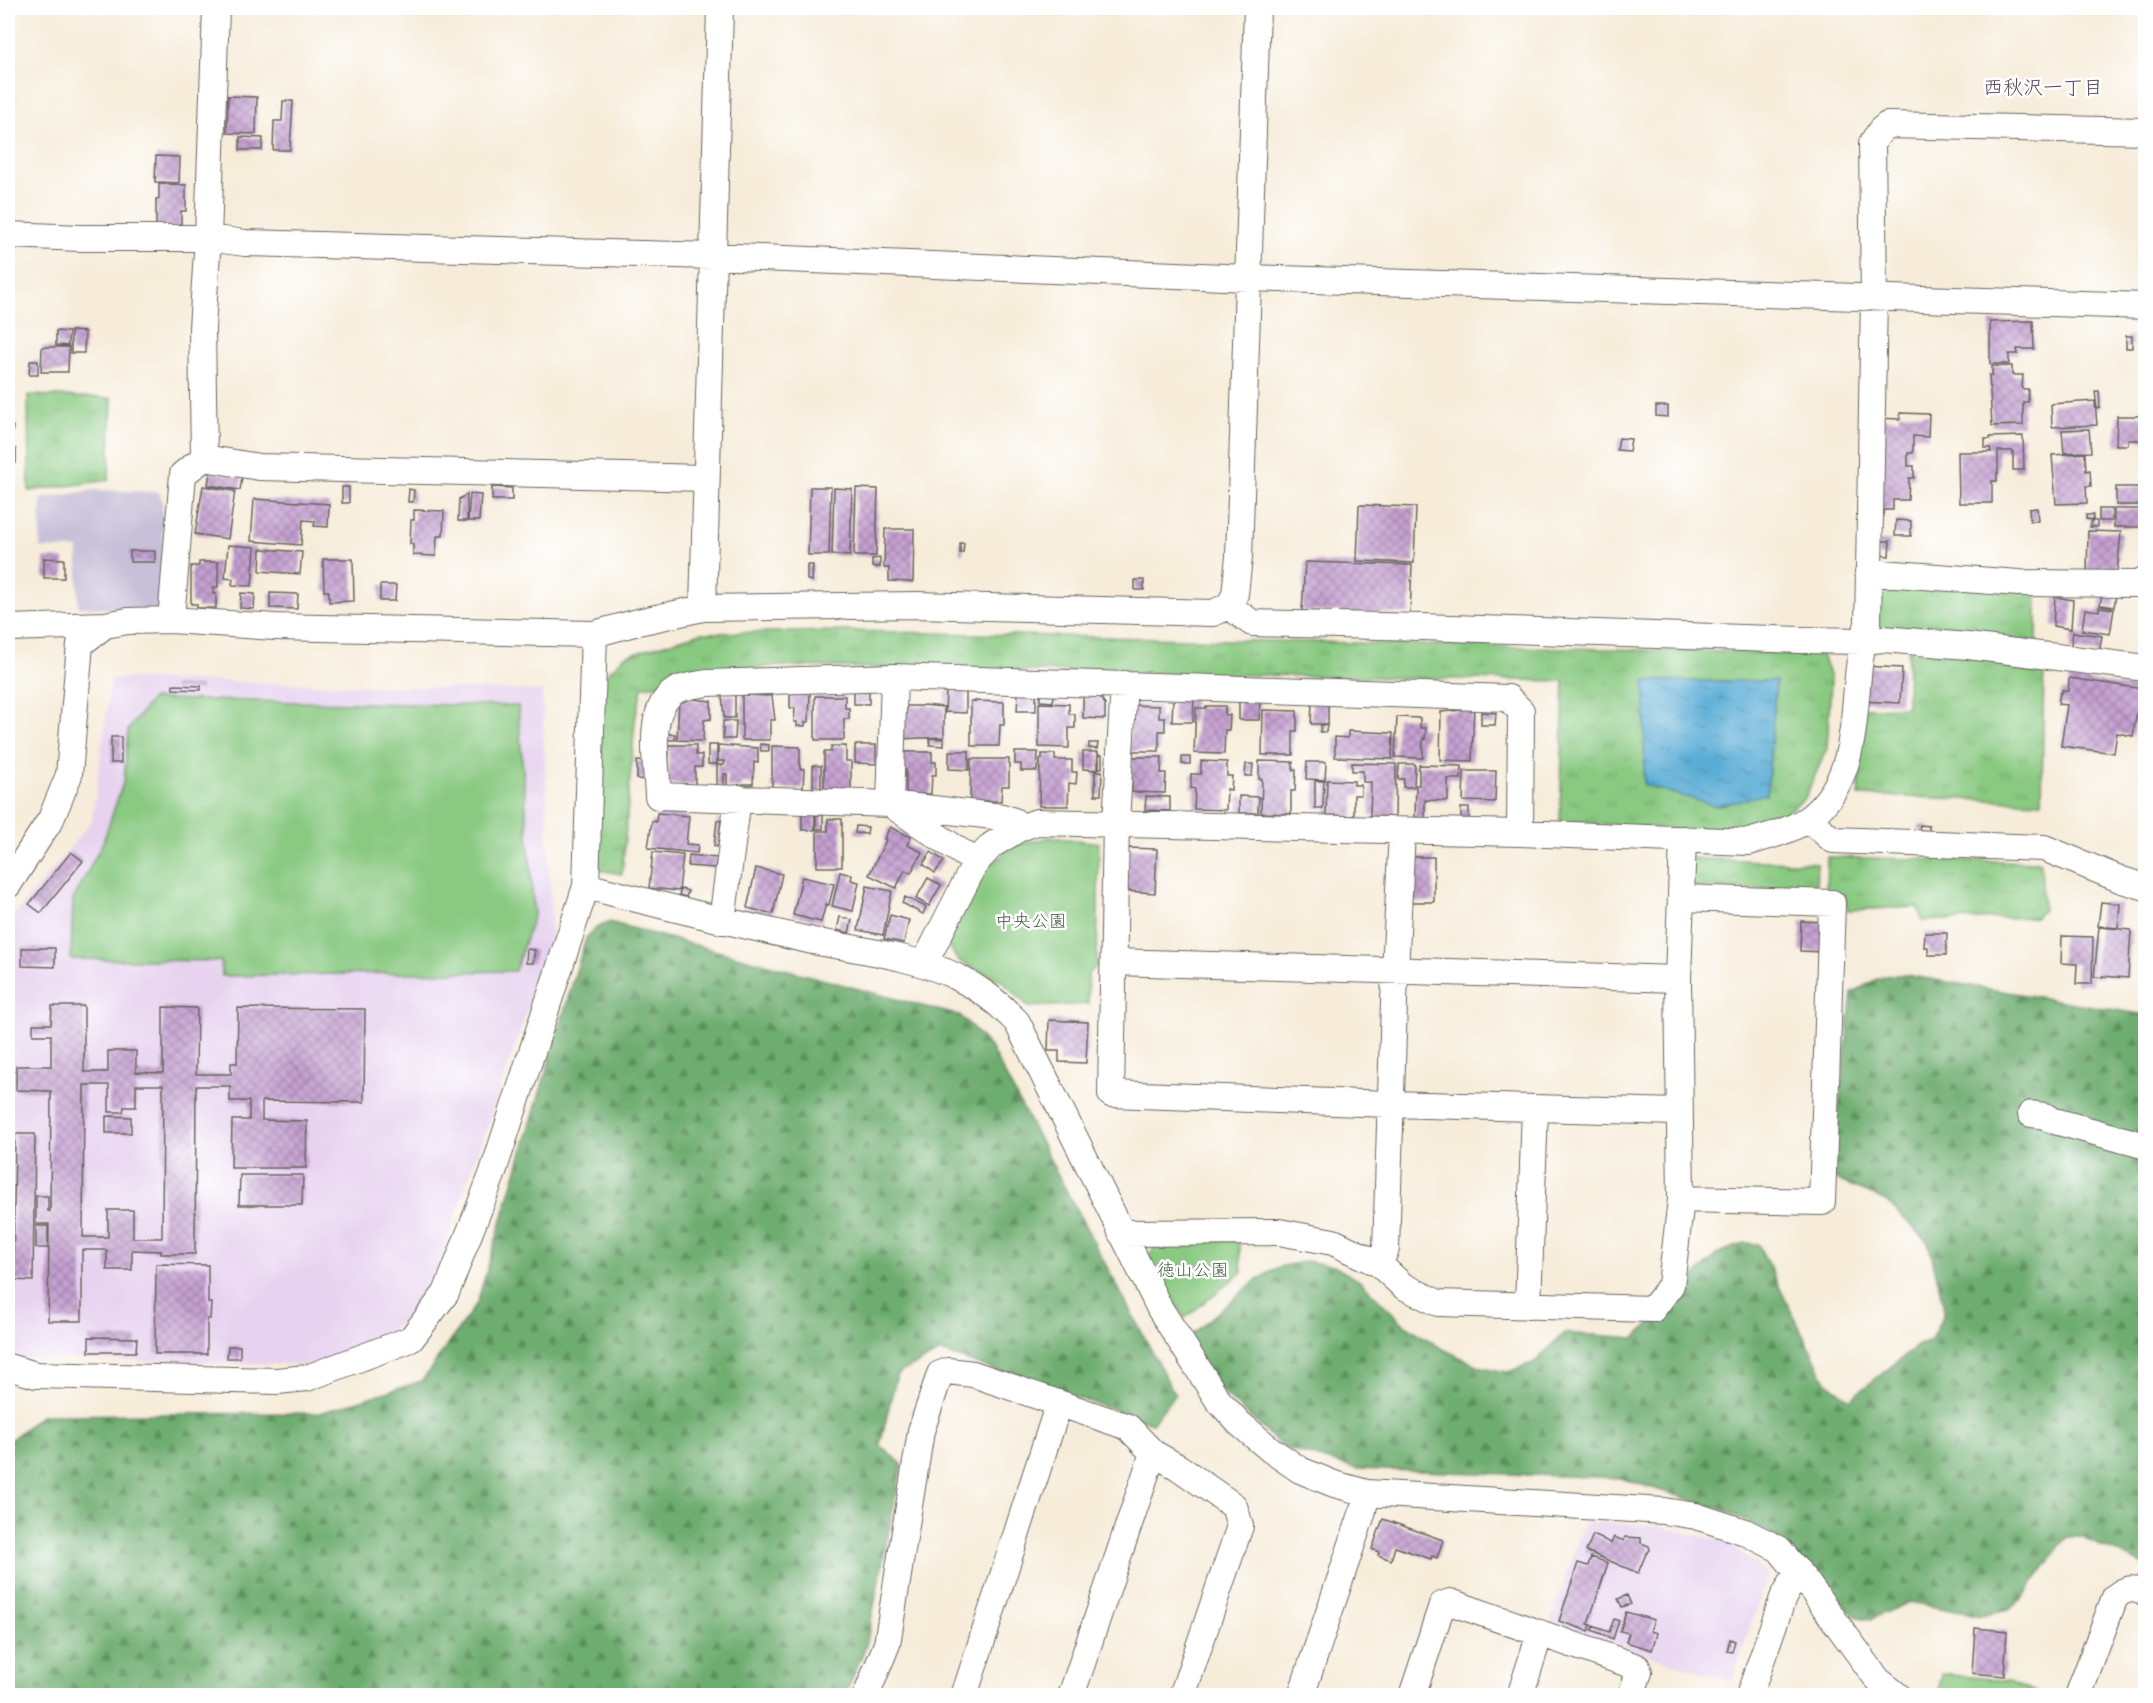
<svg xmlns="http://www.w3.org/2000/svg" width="2153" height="1703" font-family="Sriracha,'Klee One',sans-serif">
	<defs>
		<pattern id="grass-tufts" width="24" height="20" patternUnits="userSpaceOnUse" patternTransform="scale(1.5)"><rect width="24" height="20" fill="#89c981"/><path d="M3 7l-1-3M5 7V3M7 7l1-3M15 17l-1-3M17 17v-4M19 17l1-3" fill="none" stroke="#76ac6f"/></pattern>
		<pattern id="forest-firs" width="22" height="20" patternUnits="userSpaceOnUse" patternTransform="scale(1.5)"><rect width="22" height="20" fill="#6ead6f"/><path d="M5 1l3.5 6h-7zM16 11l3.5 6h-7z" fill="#5a8c5a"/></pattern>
		<pattern id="water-ripples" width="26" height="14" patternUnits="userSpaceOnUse" patternTransform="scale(1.5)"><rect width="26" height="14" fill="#5badd6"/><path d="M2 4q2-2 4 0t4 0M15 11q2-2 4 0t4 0" fill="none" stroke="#4a8cad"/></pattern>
		<pattern id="building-cross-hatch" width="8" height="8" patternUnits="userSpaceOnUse" patternTransform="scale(1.5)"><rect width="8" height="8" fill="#c5a0d1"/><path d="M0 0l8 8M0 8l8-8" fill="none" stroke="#9f82a9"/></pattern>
	</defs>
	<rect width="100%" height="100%" fill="#fff"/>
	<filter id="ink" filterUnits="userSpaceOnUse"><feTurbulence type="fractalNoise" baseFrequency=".0167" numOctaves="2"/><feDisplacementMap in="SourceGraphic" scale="12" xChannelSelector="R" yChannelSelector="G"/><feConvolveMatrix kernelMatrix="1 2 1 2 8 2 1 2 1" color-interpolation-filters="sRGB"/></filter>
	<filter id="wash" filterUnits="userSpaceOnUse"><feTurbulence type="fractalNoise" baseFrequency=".008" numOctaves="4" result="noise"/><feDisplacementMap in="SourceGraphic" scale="24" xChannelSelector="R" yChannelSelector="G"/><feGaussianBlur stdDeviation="1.35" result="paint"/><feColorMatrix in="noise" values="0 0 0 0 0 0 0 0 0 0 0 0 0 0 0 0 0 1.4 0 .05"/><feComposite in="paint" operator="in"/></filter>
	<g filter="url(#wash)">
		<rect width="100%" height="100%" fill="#f6ecd9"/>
		<!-- built -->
		<path fill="#e7d2ef" d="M111 678 542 691 552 939 439 1264 413 1312 372 1344 321 1365 8 1358V923L92 821Z
			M1584 1522 1649 1525 1726 1541 1768 1573 1732 1682 1550 1623Z"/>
		<!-- industrial -->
		<path fill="#c8bfd8" d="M93 490 159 492 162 500 164 603 162 611 78 607V549L40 548 41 499Z"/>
		<!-- grass -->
		<path fill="url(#grass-tufts)" stroke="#52724e" stroke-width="1.5" d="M28 395 112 398 109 480 29 491Z
			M1878 586 2037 587V642L1878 631Z
			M849 631 1822 654 1831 681 1827 748 1805 798 1781 816 1737 834 1560 821 1564 681 774 666 642 687 635 721 622 874 594 869 600 681 625 656 701 633Z
			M1908 651 2044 660 2042 802 1859 795 1862 708 1907 707Z
			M1827 857 2041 862 2043 910 2036 917 1922 921 1918 907 1848 910 1844 895 1826 893Z
			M1686 858 1817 863 1816 891 1685 887Z"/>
		<!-- forest -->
		<path fill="url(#forest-firs)" stroke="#456446" stroke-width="1.5" d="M609 922 960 1016 970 1025 990 1047 1175 1395 1152 1423 941 1352 897 1374 880 1445 902 1464 866 1646 845 1695 8 1696V1442L41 1415 320 1413 422 1381 477 1303 586 938 596 928Z
			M1890 975H1905L2145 1015V1565L2080 1537H2066L2022 1600 2008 1610 1981 1616 1910 1602 1871 1619 1857 1617 1769 1532 1724 1510 1620 1478 1357 1469 1284 1448 1211 1381 1189 1337 1255 1281 1279 1267 1306 1261 1334 1266 1360 1281 1404 1324 1441 1348 1481 1367 1508 1372 1535 1362 1564 1333 1635 1338 1717 1254 1744 1243 1758 1244 1826 1381 1850 1399 1917 1346 1930 1341 1943 1316V1301L1928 1242 1886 1201 1831 1177 1852 993 1877 979Z"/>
		<!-- park -->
		<path fill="#89c981" stroke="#52724e" stroke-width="1.5" d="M152 699 518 706 534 914 515 971 222 976 221 961 71 959 73 900 103 842 124 780 128 730Z
			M1051 837 1099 843 1097 966 1088 973V1004L1029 1007 1002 981 957 960 946 939 983 871 1014 846Z
			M1161 1237 1239 1241 1242 1272 1185 1318 1147 1258Z
			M1942 1674 2009 1681 2042 1695H1937Z"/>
		<!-- water -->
		<path fill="url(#water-ripples)" stroke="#3c6479" stroke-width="1.5" d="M1645 681H1776L1767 794 1716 806 1644 785Z"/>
		<g id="blocks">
			<!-- building -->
			<path fill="url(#building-cross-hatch)" fill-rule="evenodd" d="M228 96 257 97 256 134 227 133Z
				M283 101H293L290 150H273L274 121H282Z
				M240 137 263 138 262 150H240Z
				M156 156 180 157 179 183 155 182Z
				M159 184 186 185V211H181V231L156 230V199H159Z
				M2033 321 2034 349H2017L2018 354H2009V364H1990V322Z
				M56 331 69 332 68 346 56 345Z
				M71 331 85 332 84 353H71Z
				M2126 336H2132V348H2126Z
				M42 347H69L68 372H41Z
				M30 361H38V375H29Z
				M1992 366H2012V375H2023L2022 389H2028V402H2023V425L1992 426 1989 375 1992 376Z
				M2095 391H2099L2100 408 2097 409Z
				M2095 401 2097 425 2052 427 2051 404Z
				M1656 406H1668V417L1656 416Z
				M1900 413 1929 414 1928 437 1913 436V453H1908V466H1914V478H1909L1908 500H1893V510H1877V418L1900 419Z
				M2117 416H2145V440H2128V445H2116Z
				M8 425 13 426 12 437H8Z
				M2089 429 2091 452 2064 453 2062 430Z
				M2023 436 2024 470H2013V451H1998V473H1997V481H1992V503H1959L1958 452H1991L1990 448H1985V439H1990V437Z
				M1619 438 1631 439 1629 451 1617 450Z
				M8 449H16V463H8Z
				M2085 453 2086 471 2090 470 2091 486H2086L2087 503 2056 504 2052 455Z
				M210 472 242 477 240 490 208 485Z
				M203 486 235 491 228 539 195 534Z
				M342 487H349V503H342Z
				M492 487 512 488V500H492Z
				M810 487H831L829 555H808Z
				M2116 487H2144L2143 505H2116Z
				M834 488 852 489 850 556 832 555Z
				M856 488 878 489 876 556H854Z
				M409 489 414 490 413 502H408Z
				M467 494V521H458L459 499Z
				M470 494 481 495 479 521H468Z
				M254 499 329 504 328 527 314 526 315 521 303 520 301 545 251 541Z
				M1359 505 1416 507 1414 563 1357 561Z
				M2037 508 2038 521H2030L2029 509Z
				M2099 509H2112V521H2099Z
				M2114 509H2143V527H2114Z
				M414 510 444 511 443 536H437L436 556 413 555V544H410L411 520H414Z
				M2086 515H2093V520L2086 519Z
				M1896 520 1911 521V536H1895Z
				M2091 521H2097V527H2090Z
				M885 529H914L913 582 889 581V568H884Z
				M2088 531 2121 532 2117 573 2087 572Z
				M1879 541H1890L1889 556 1878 555Z
				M960 543H964L963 553H960Z
				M228 545 255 547 252 586 232 585 233 579 225 578Z
				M261 549 302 552 300 574 260 571Z
				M130 551H155V562H130Z
				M44 558 64 559V578H44Z
				M880 558V567H872V559Z
				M323 559H353L354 601 329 602V591H324Z
				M199 562H218V587H213V594H216V608H197V604H191V566H199Z
				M1305 562 1412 565 1410 614 1302 611Z
				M807 565H813L812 581 807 580Z
				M1135 580H1144V590H1135Z
				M380 585H396L395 601H380Z
				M241 593 255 594 254 609 240 608Z
				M270 593 298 594 297 609 270 608Z
				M2102 593 2116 595 2114 607 2100 605Z
				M2055 597 2073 600 2071 629 2053 626Z
				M2099 607 2114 609 2110 634 2082 630 2085 609 2099 611Z
				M2073 632 2102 636 2099 653 2070 650Z
				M1863 666 1902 668 1900 703 1861 701Z
				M2069 678 2137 688 2140 690 2133 736 2117 733 2114 753 2061 746 2067 705 2058 704 2060 693H2062V690L2068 691Z
				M173 685 201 686V690L173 689Z
				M869 688V704H854V689Z
				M946 691H966V713L945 712Z
				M790 692H810L809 722H805V726H797V722H794L795 708H790Z
				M1018 693H1036V711H1017Z
				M1083 694 1099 695 1105 704V719L1083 718Z
				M722 695H735V718H724Z
				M742 695 772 696 775 720H770V740H742Z
				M1040 695H1054L1053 702 1040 701Z
				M815 696H845V708H849V719H844V740H815Z
				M685 698 711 701V719L704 720 703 741 677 740 679 700Z
				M1173 698H1194L1193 722H1172Z
				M1239 700 1260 701 1259 720H1239Z
				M971 701 1004 702V725H1000L999 746H971Z
				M1312 702H1328V724H1311Z
				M1039 703 1069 704V714H1075V728H1069V748L1039 747Z
				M923 705 944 707V737L899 739 900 706H922Z
				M1131 705 1159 706V718H1165V731H1159V751H1129Z
				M1206 706H1225V715H1230L1229 730H1225L1224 754 1194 753 1196 708H1206Z
				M1462 706H1474L1472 761 1440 760 1441 712 1462 710Z
				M1263 710 1297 711V731H1293V755H1262Z
				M1481 712 1496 713 1495 725H1481Z
				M1397 717 1420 718V728H1426L1425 739 1423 738V758L1395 757Z
				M723 721H736L735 739H723Z
				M1321 725H1327L1326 732H1320Z
				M1348 731 1393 733 1392 759 1335 757V737L1348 738Z
				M666 734H675V740H666Z
				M111 737H121V763H111Z
				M930 738 944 739V746L930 745Z
				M1089 743H1098L1097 749 1089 748Z
				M760 744 769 745V751H761Z
				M669 745H696V755H702V767H695V785L668 784Z
				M708 745H717V764H708Z
				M718 745 758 748V763L754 762 753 784H742L741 788H727V774H724V786H717V765H724L725 761H718Z
				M855 745H876V764L855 763Z
				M772 746 800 747V769H804L803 789H772Z
				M831 746H846V761H851V792H824V752H831Z
				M949 751H969V770L949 769Z
				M901 752H932V762H936V775H932L931 794H906V770H901Z
				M1015 752H1038L1037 771H1021V764H1015Z
				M1083 752H1098V770L1083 769Z
				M1042 754H1055V760H1072V772H1077L1076 784 1069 783 1068 806H1039L1040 759H1042Z
				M1099 755H1102V768H1099Z
				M1132 757H1162L1161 773H1166L1165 793 1132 792Z
				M1182 757H1190V764H1182Z
				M971 759H1009V786H1002L1001 801H970Z
				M637 761 647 762 646 780 637 779Z
				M1201 761 1227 762V776H1232L1231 790 1227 789 1226 810 1194 809 1195 789 1191 788V774H1201Z
				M1259 761 1293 762V770H1296L1295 791H1291V814L1261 813 1262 779H1259Z
				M1307 762H1326L1325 780 1306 779Z
				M1352 763 1396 764 1395 817 1370 816 1371 782H1363V771H1352Z
				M1246 764H1253L1252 776H1245Z
				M1399 764H1415L1414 787H1403L1404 779H1398Z
				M813 765 821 766V793H813Z
				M1419 765 1462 766 1461 779H1448V801L1425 800V818L1415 817 1416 785H1419Z
				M1095 771H1102L1101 795H1095Z
				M1464 771H1496L1495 802 1463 801Z
				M1327 780 1354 781V785H1361V795H1354V816L1326 815Z
				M1315 781H1324L1323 808H1315Z
				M1146 796 1170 797V811L1145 810Z
				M1239 796 1259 797 1258 813H1239Z
				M1461 808H1469V820L1461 819Z
				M657 813 689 816 686 844 698 845 697 853 648 848 652 821 656 822Z
				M802 814H815V830H802Z
				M816 815H823V829H816Z
				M828 819H842V867H817V831H828Z
				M717 820 721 821 718 847 714 846Z
				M1920 825 1929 826V831L1919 830Z
				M856 826 868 827 867 834 855 833Z
				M890 827 911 837 907 845 922 852 911 873 905 870 896 888 869 875 886 840 884 839Z
				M1128 848 1157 849 1155 893 1126 891Z
				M71 852 83 861 41 913 29 904Z
				M653 852 683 855 679 891 649 888Z
				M931 852 944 861 935 873 923 864Z
				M689 855 717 858 715 868 688 866Z
				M1409 857H1434V902H1408Z
				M756 868 782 874 773 914 747 908Z
				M840 872 852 875 851 880 859 882 853 911 832 906Z
				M802 877 834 884 829 905 826 904 821 922 793 915Z
				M928 878 941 885 929 906 916 899Z
				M867 886 892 891 883 935 858 930Z
				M681 889 688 891 686 897 679 895Z
				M905 897 926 907 923 914 902 903Z
				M2101 902 2120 904 2118 928 2098 926Z
				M890 915 909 920 904 943 884 939Z
				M840 917 852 920 849 933 837 930Z
				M1801 921 1825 922 1823 952 1800 951Z
				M2099 927 2131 930 2128 978 2102 976V978L2094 977Z
				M1925 933H1947L1946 955H1928V947H1924Z
				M2062 936 2093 937 2092 984H2076L2077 964 2061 963Z
				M22 948H55V967L22 966Z
				M527 949 535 950 533 963H526Z
				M52 1006H84V1072H108V1051H136V1072L163 1073V1007L197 1008 196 1074H231V1063H237L238 1008 365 1009 364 1102 262 1101V1120L307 1121 306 1168H231L232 1120H249V1101H230V1086H196L195 1254H161V1251L132 1250V1270H107V1250H82V1321H48L49 1224H36V1196H48V1211H50L51 1091 16 1090V1066H51V1035H33V1024H51ZM84 1085H109V1112H123L124 1107H136V1085H163L162 1238H133V1210H108V1237H83Z
				M1049 1020 1088 1022 1086 1063 1059 1062V1051H1048Z
				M106 1116 131 1117V1133H106Z
				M15 1134H35L33 1281 13 1280Z
				M240 1175H303L302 1205H239Z
				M36 1226H48V1248H36Z
				M156 1264 208 1265V1303H211L210 1319H207V1354H155Z
				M89 1337 137 1338 136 1352H89Z
				M228 1346H240V1358H227Z
				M1383 1519 1443 1540 1437 1558 1432 1556 1431 1559 1395 1547 1391 1560 1378 1555 1379 1552 1372 1549Z
				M1593 1535 1611 1543 1614 1537 1624 1541 1625 1537 1641 1538V1543L1649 1546 1650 1550 1646 1554 1638 1573 1586 1551Z
				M1591 1557 1608 1563 1588 1624 1591 1625 1589 1631 1559 1621 1578 1563 1588 1566Z
				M1627 1595 1631 1604 1622 1607 1618 1599Z
				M1626 1612 1654 1620 1650 1631 1657 1633 1652 1650 1626 1642 1629 1633 1620 1631Z
				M1614 1619 1619 1621 1613 1639 1592 1630 1593 1626 1609 1632Z
				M1975 1628 2007 1631 2004 1676 1972 1673Z
				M1730 1639 1735 1641 1732 1652 1727 1651Z"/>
		</g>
	</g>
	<g filter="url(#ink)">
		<use href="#blocks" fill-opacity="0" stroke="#68655e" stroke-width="1.5"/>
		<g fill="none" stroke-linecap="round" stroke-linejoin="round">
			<defs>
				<path id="minor" d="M8 235 81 238H208L245 243 712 256 1249 278 2146 306
					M204 458 202 328 208 238 216 8
					M1868 572 2019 583 2137 584 2146 580
					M1229 606 1252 623 1422 627 1802 640 1863 641 1883 639 1968 646 2146 668
					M703 608 720 8
					M171 620 183 474 204 458 259 467 705 478
					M8 628 105 625 128 621 171 620 275 627 594 634 638 622 703 608 916 605 1213 613 1229 606 1235 594 1239 557 1257 8
					M894 677 707 683C697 685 683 686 675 691 645 710 657 764 658 796L890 804 1002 817 1014 821 1020 828
					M1124 684 1116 823 1111 1094 1390 1104 1678 1112
					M1808 819 1833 840 2044 848 2122 880 2146 887
					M976 862 890 804 894 677 1508 698 1521 711 1520 833
					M8 885 51 819 69 775 80 644 105 625
					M586 886C662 906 737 924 813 941 859 950 918 957 959 978 981 989 1000 1004 1017 1022L1160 1309 1218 1400 1239 1423 1271 1450 1300 1470 1334 1484 1367 1493 1664 1511 1696 1516 1745 1532 1779 1549 1807 1583 1878 1680 1898 1696
					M722 921 738 798
					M1114 962 1678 979
					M924 964 976 862 992 845 1020 828 1037 822 1520 833 1749 842C1769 836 1793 830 1809 818 1870 770 1846 689 1868 624L1874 297 1872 143 1881 130 1887 125 2146 131
					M2031 1114 2045 1116 2051 1120 2146 1146
					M1681 1199 1822 1202 1832 903 1681 898
					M1121 1233 1279 1232 1333 1242 1379 1264 1403 1286 1438 1303 1653 1309 1671 1285 1681 1199 1678 979 1683 839
					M1379 1264 1386 1249 1395 972 1402 831
					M1528 1306 1535 1109
					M8 1367 36 1375 277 1381 307 1378 411 1339 446 1293 492 1175 586 886 594 634
					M1153 1453 1178 1467 1234 1506 1240 1526 1182 1696
					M866 1696 887 1644 921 1431 940 1374 948 1371 973 1374 1128 1427 1153 1453 1071 1696
					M964 1696 1059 1403
					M1301 1696 1362 1514 1367 1493
					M1412 1696 1442 1605 1450 1602 1637 1667 1639 1672 1631 1696
					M1520 1696 1540 1633
					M1749 1696 1783 1598 1798 1571
					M2078 1696 2115 1597C2126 1588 2132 1587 2146 1593"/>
			</defs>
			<!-- minor casing -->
			<use href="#minor" stroke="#68655e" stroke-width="28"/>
			<!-- minor -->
			<use href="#minor" stroke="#fff" stroke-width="26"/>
		</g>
	</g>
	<g text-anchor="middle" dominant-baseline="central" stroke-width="5" stroke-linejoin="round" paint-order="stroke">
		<!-- park labels -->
		<g font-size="18" fill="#486144" stroke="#fff">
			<text x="1031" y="921">中央公園</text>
			<text x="1193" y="1270">徳山公園</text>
		</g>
		<!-- neighbourhood labels -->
		<g font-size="20" fill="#574a5b" stroke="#fff">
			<text x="2043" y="87">西秋沢一丁目</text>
		</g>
	</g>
	<!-- margin -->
	<rect width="2153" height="1703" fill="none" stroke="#fff" stroke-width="30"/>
</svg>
